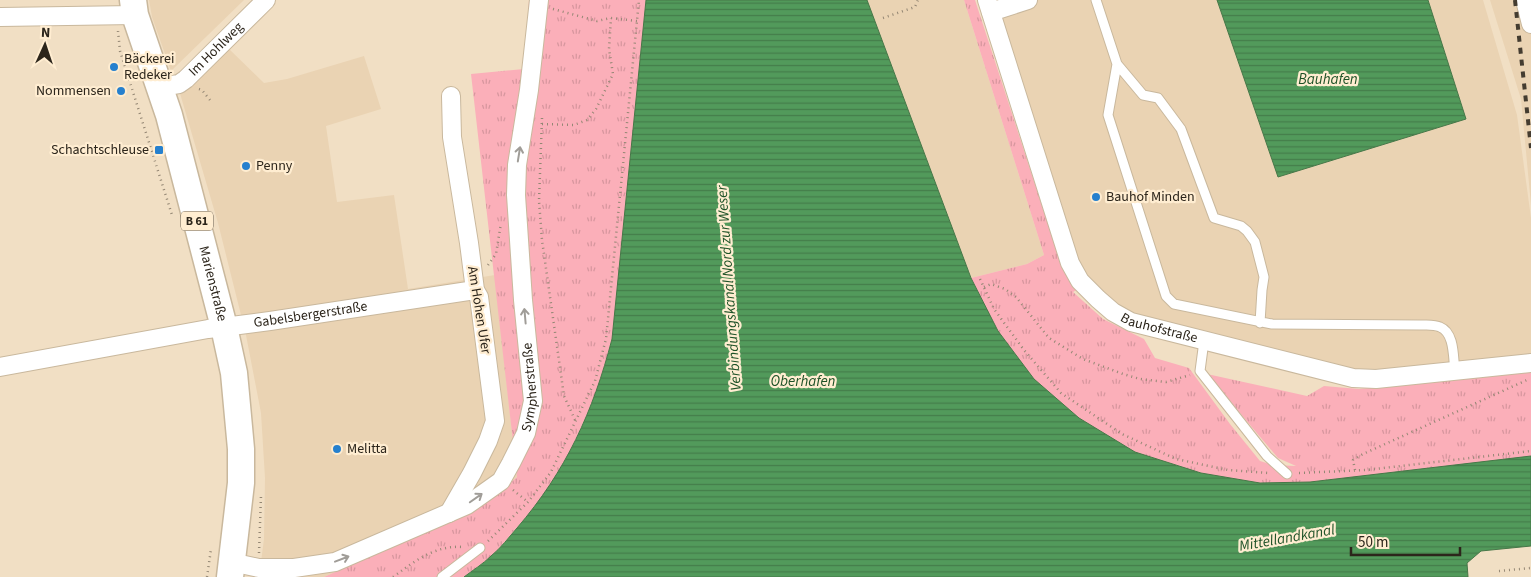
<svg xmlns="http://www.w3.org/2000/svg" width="1531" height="577" font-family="'Source Sans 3',sans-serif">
	<defs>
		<pattern id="grass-tufts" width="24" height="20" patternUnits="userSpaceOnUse" patternTransform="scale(1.25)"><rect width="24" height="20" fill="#fbafb9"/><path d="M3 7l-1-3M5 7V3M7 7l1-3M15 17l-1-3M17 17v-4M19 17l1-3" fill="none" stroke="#d7969e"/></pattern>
		<pattern id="water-rules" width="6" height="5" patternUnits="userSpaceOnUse" patternTransform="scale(1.25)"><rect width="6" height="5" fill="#529a5b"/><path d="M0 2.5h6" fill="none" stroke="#447d4a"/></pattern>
	</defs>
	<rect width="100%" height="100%" fill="#f1dfc4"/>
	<!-- built -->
	<path fill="#ead3b3" d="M149 0H244L171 71 152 17Z
		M867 0H964L1044 255 1027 264 971 278Z
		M992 0H1217L1278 177 1466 119 1428 0H1483L1517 115 1531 218V354L1365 371 1170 327 1116 308 1086 276 1077 257Z
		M1490 0H1531V205L1521 99Z
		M227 47 264 83 287 79 364 56 381 109 326 126 337 202 394 195 408 289 495 275 517 477 499 493 481 506 324 577H259L264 539 265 478 261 413 246 335 218 223 179 90Z"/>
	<!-- grass -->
	<path fill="url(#grass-tufts)" d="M529 0H646L612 339 597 392 573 445 559 472 540 501 493 555 464 577H324L481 506 499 493 517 477 471 74 524 69Z
		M964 0H975L1046 218 1064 267 1078 289 1073 292 1103 319 1144 339 1155 358 1189 368 1230 424 1260 461 1273 465 1296 466 1278 458 1207 374 1307 396 1324 386 1359 389 1531 371V456L1310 482 1260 483 1201 473 1135 452 1079 418 1034 379 998 331 971 278 1027 264 1044 255Z"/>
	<!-- water -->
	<path fill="url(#water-rules)" stroke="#477748" d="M646 0H867L971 278 998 331 1034 379 1079 418 1135 452 1201 473 1260 483 1310 482 1531 456V546L1481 551 1467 563 1468 577H464C473 570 483 564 491 556 501 548 509 537 517 528 566 471 593 412 612 339Z
		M1217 0H1428L1466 119 1278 177Z"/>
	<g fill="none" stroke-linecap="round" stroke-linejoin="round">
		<defs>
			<path id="lane" d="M1096 0 1117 64 1108 115 1166 296 1174 304 1272 324 1420 325C1426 325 1434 324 1440 327 1455 333 1453 358 1455 371
				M1117 64 1143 95 1158 98 1181 129 1214 218 1241 226 1247 231 1255 242 1264 277 1262 290 1260 323
				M1204 341 1200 371 1267 456 1287 474
				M442 577 480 548"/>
			<g id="street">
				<path id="s1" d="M987 0 1070 263 1080 281 1098 299 1113 312 1131 322 1353 378 1376 379 1531 363"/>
				<path d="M1525 0 1531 24"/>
				<path d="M991 12 1028 0"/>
				<path d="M0 17 135 15"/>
				<path id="s2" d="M160 87 179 84 186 79 266 0"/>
				<path id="s3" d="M0 367 208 329 270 321 475 290"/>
				<path d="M449 513 472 473 488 441 495 421 479 297 475 290 469 243 452 137 451 96"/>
				<path id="s4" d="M231 562 259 568H294L335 562 467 505 501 481 511 463 526 433 533 401 523 300 516 195 517 165 529 90 539 0"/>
			</g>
			<g id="primary">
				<path id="s5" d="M133 0 135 15 169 115 224 327 234 373 241 449V483L230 577"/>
			</g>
		</defs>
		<!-- lane casing -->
		<use href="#lane" stroke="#c9b89d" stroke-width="11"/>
		<!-- street casing -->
		<use href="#street" stroke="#c9b89d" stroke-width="20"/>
		<!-- primary casing -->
		<use href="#primary" stroke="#c9b89d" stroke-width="29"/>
		<!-- path -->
		<path stroke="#948774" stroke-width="2.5" stroke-dasharray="1 4" stroke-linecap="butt" d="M553 9 597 21 611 18 637 21
			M883 18 915 7 918 0
			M118 31 120 51 172 215
			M199 89 202 90 210 100
			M542 118 539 201 542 240 564 396 576 422
			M542 124 574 125 587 120 596 109 613 74 609 49 611 18
			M488 265 496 254 501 223
			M980 279 994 309 1024 350 1061 393 1122 434 1176 459 1228 470 1268 473
			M984 287 991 284 1005 289 1016 297 1049 338 1083 359 1123 374 1140 379 1166 382 1190 375
			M1355 470 1353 460 1363 454 1527 380
			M1299 473 1366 470 1531 451
			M513 490 528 502
			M488 541 528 502 551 472 595 381 606 339 639 0
			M259 553 261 496
			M1499 571 1531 568
			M207 577 211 549
			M393 577C415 561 435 545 463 547"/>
		<!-- lane -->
		<use href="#lane" stroke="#fff" stroke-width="9"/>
		<!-- street -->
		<use href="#street" stroke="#fff" stroke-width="18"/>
		<!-- primary -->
		<use href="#primary" stroke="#fff" stroke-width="26"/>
		<!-- rail -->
		<path stroke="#443c30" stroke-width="4" stroke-dasharray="6 6" stroke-linecap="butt" d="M1515 0 1531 148"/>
	</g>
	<!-- one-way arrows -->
	<defs><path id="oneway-shaft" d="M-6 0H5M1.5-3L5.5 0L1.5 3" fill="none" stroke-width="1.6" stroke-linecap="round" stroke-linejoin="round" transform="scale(1.25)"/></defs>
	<g stroke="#a09d98">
		<use href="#oneway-shaft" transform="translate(519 154) rotate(-81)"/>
		<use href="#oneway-shaft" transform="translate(525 316) rotate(-95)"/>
		<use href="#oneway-shaft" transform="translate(476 498) rotate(-35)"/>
		<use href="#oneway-shaft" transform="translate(342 559) rotate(-21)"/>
	</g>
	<!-- markers -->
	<g fill="#2680ce" stroke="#ffedd1" stroke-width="2">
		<circle cx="114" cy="67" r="5"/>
		<circle cx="121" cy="91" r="5"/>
		<rect x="154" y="145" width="10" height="10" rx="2.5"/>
		<circle cx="246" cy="166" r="5"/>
		<circle cx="1096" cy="197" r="5"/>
		<circle cx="337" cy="449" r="5"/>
	</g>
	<g text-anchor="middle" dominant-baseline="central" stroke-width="4.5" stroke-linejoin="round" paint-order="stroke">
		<!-- shield labels -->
		<rect fill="#ffedd1" stroke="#6b6152" stroke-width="1" x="181" y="211.5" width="32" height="19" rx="4"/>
		<g font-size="12" font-weight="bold" fill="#2c251b">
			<text x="197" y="221">B 61</text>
		</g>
		<!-- street labels -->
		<g font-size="14" fill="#2c251b" stroke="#ffedd1">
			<text stroke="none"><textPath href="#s2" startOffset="70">Im Hohlweg</textPath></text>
			<text stroke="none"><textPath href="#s5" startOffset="295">Marienstraße</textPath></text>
			<text transform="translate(479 310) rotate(81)">Am Hohen Ufer</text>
			<text stroke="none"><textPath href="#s3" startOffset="315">Gabelsbergerstraße</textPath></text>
			<text stroke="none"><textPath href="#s1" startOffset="391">Bauhofstraße</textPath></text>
			<text stroke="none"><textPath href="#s4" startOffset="391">Sympherstraße</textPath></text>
		</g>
		<!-- poi labels -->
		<g font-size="14" fill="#2c251b" stroke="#ffedd1" text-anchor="start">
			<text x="124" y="59">Bäckerei<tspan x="124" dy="16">Redeker</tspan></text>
			<text x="111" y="91" text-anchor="end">Nommensen</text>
			<text x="149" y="150" text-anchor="end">Schachtschleuse</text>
			<text x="256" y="166">Penny</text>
			<text x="1106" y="197">Bauhof Minden</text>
			<text x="347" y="449">Melitta</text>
		</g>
		<!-- water labels -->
		<g font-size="15" font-style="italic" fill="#1e5227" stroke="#ffedd1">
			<text x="1328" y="79">Bauhafen</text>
			<text transform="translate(729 288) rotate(-94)">Verbindungskanal Nord zur Weser</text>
			<text x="803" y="381">Oberhafen</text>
			<text transform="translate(1287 538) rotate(-10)">Mittellandkanal</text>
		</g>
	</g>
	<!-- north arrow -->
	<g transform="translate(45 45) rotate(3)" stroke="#ffedd1" stroke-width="4" paint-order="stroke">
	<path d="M0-4L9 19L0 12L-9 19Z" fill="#2c251b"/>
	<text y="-8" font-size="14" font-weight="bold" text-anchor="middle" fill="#2c251b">N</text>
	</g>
	<!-- scale -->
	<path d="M1351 547v8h109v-8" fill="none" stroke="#2c251b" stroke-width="2.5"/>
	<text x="1358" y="547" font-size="15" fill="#2c251b" stroke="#ffedd1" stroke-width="4" paint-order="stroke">50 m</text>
</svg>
